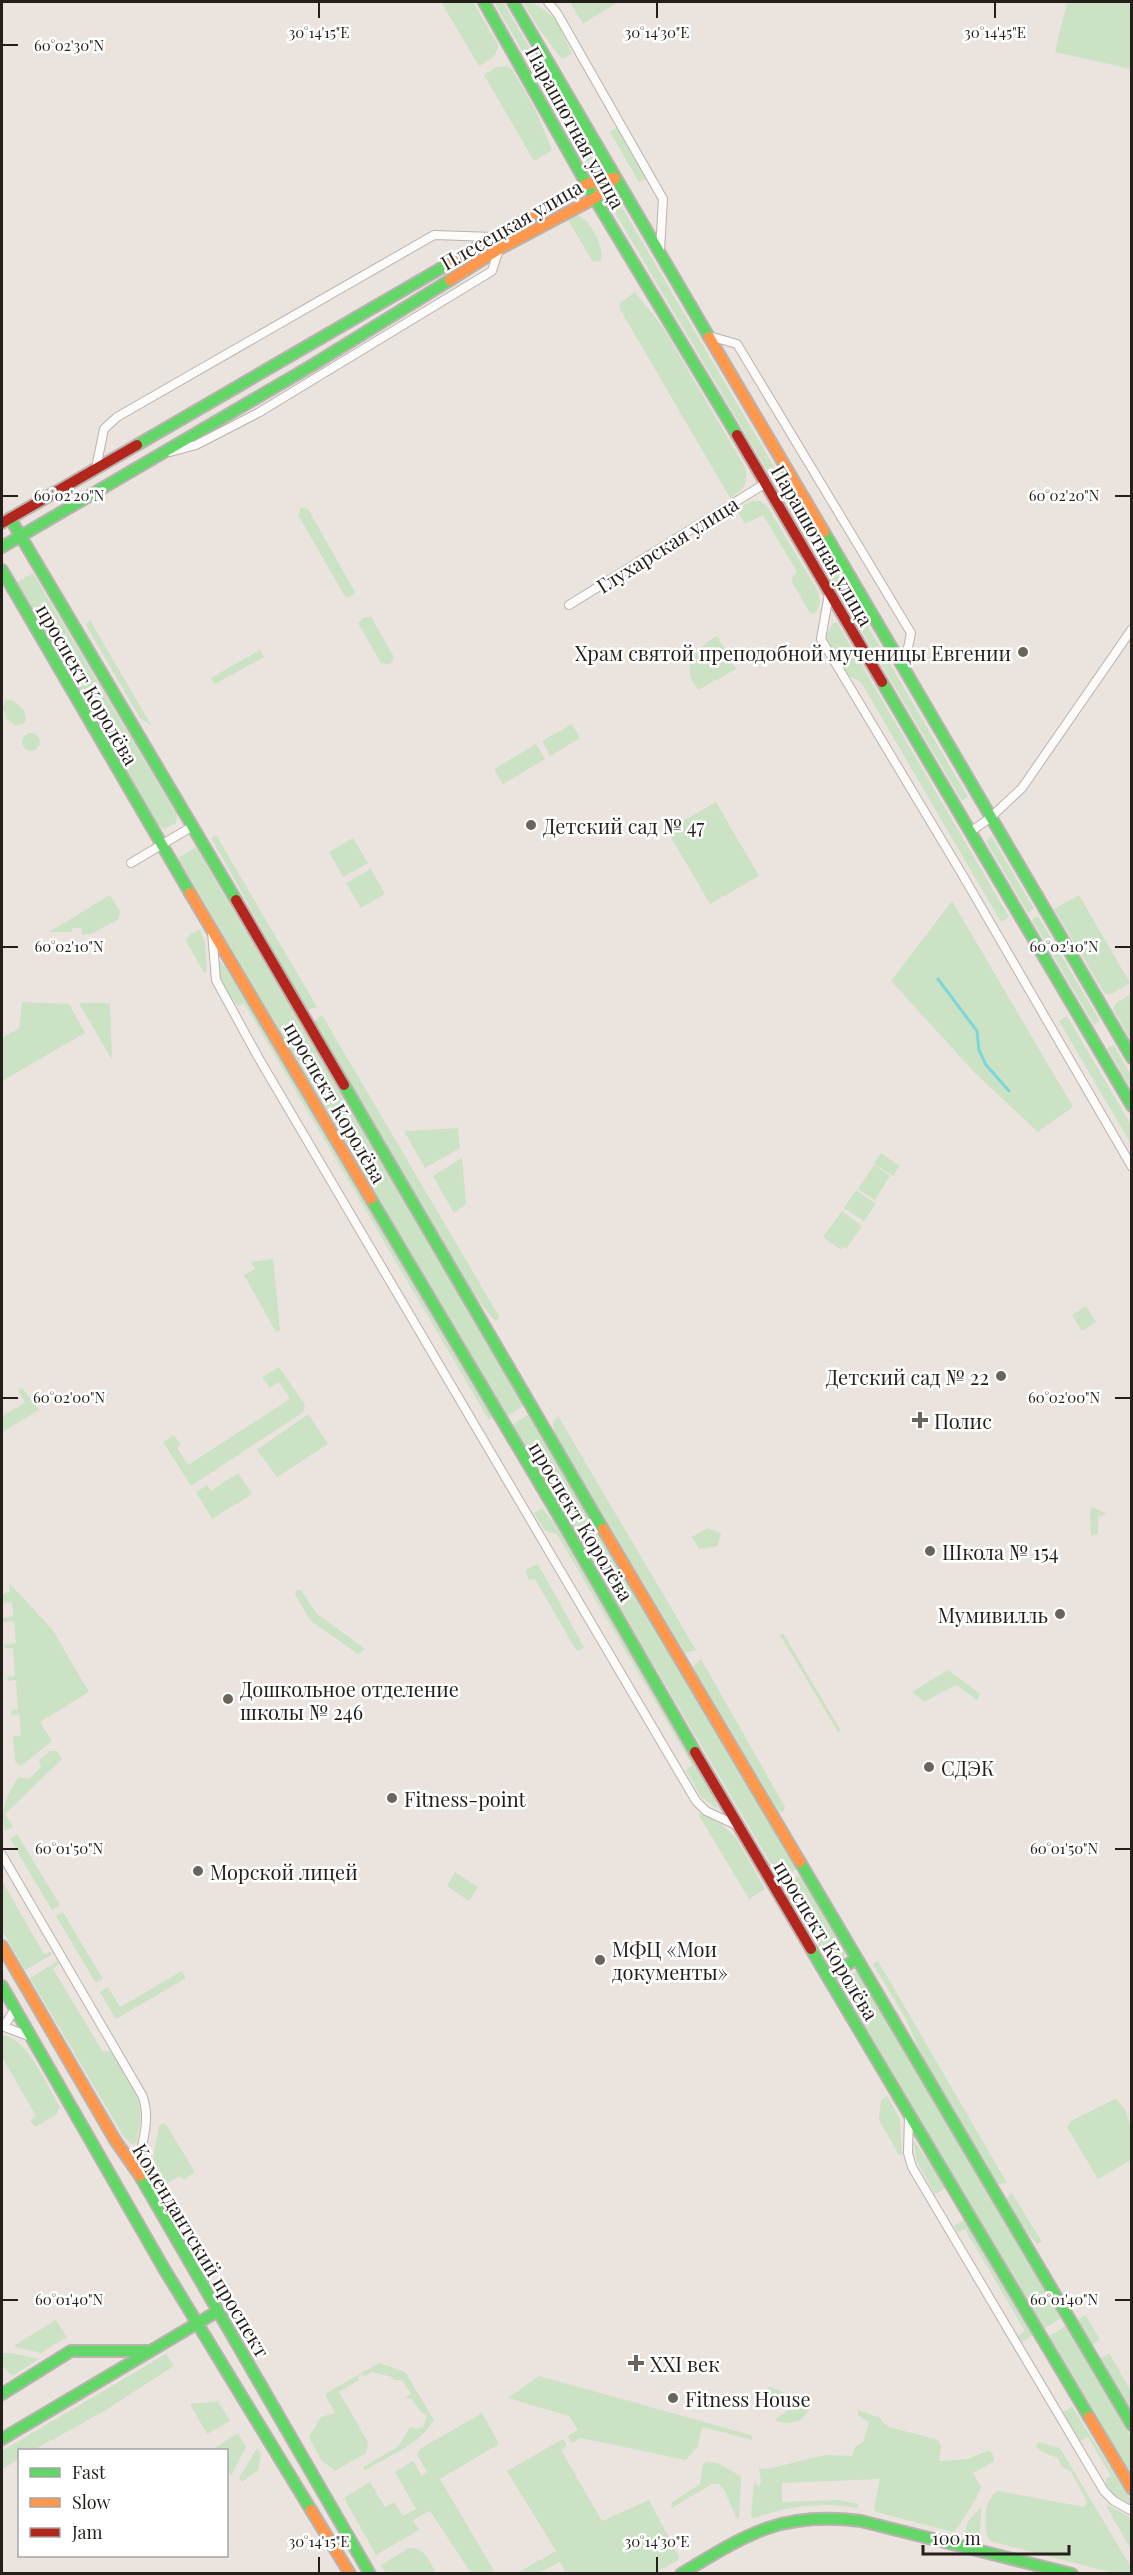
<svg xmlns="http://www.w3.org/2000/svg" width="1133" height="2575" font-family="'Playfair Display',serif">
	<rect width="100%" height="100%" fill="#ebe3de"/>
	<!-- green -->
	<path fill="#cce2c5" d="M441 2H473L498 45C497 57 488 61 479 66Z
		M494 2H503L594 158 586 162Z
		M523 2C539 1 553 17 564 29L562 32 572 54 562 59 539 29Z
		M570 2H618L583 24Z
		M1067 2H1131V69L1055 52Z
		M505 66 512 69 536 111 552 150 534 161 484 75 497 67Z
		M620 126 648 178 639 182 610 132Z
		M620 204 968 797 962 801 613 209Z
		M576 215C590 217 605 248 601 261L593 262 568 220Z
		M635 292 663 327 746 469C748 485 743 490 730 498L620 309 619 304Z
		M752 501H760L767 506 819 593 820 603 814 615 810 613 792 582 793 576 797 572 763 515 745 524 736 509Z
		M301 508 308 509 355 592 352 596 346 598 298 515Z
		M33 573 177 815 176 823 164 829 160 827 136 791 16 583Z
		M364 617H371L394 657 390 664 381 663 358 623Z
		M90 620 151 725 140 718 86 625Z
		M833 623H837L1009 917 1001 922 861 682 849 676 827 640V634Z
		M717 636 736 669 698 690C680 665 693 650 717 636Z
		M260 650 264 657 215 684 211 678Z
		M6 700 14 701 24 710 26 720 23 724 16 726 7 719 3 707Z
		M572 724 580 738 550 756 542 741Z
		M22 742a9 9 0 1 1 18 0a9 9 0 1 1-18 0Z
		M536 744 545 759 503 784 494 769Z
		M716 802 759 876 710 904 667 830Z
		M216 835 317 1007 307 1010C274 953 244 895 211 838Z
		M992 837 1034 909 1028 913 986 841Z
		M353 838 368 863 343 877 329 852Z
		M196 847 524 1406 507 1416 178 858Z
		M371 869 385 894 361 908 346 883Z
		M110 895 120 911 119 919 91 934 82 935 81 928H72V932H49Z
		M1079 895 1130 983 1112 994H1105L1054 909Z
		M952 901 1073 1107 1038 1132 976 1074 891 981Z
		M1038 916 1100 1021 1094 1025 1032 920Z
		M200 929 205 943 207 972 204 973 186 941 189 935Z
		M220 961 243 989 494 1417 489 1420 244 1003 239 1006C225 997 220 977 218 962Z
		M1131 994V1041L1113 1009 1116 1003Z
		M22 1002 69 1004 85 1033 2 1081V1038L19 1028Z
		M79 1003H110L112 1060Z
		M322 1015 500 1318 495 1321 475 1296 314 1022Z
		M1067 1016 1131 1125V1144L1059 1021Z
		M1114 1045 1131 1075V1089L1107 1048Z
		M458 1128 460 1148 425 1168 404 1131Z
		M881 1153 900 1166 893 1176 874 1164Z
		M462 1158 466 1204 454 1213 433 1176Z
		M874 1165 890 1176 875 1200 858 1189Z
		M856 1190 876 1204 864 1221 844 1208Z
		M842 1211 862 1226 846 1249 843 1247 841 1250 823 1237Z
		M273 1259 280 1330 276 1332 244 1275 255 1269 251 1262Z
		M1086 1306 1096 1322 1082 1331 1072 1315Z
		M279 1367 305 1405 303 1412 191 1486 163 1442 174 1435 181 1445 177 1448 188 1465 290 1399 279 1382 270 1388 262 1377Z
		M22 1388 39 1410 2 1432V1416L25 1403 18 1390Z
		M308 1414 328 1444 277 1477 257 1450Z
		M529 1414 797 1869 780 1879 512 1425Z
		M558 1416 696 1650 685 1653 554 1432 553 1423Z
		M238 1473 252 1494 212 1519 196 1492 207 1485 211 1491Z
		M1092 1507 1107 1514 1098 1517V1534L1091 1535 1090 1512Z
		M542 1508 561 1531 703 1775 719 1810 701 1797 686 1770 692 1765 557 1534 545 1531 534 1513Z
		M708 1528 721 1533 718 1546 699 1549 692 1537Z
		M538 1564 584 1647 580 1650H576L535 1579 529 1580 526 1573 527 1569Z
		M9 1583 52 1629 89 1692 40 1722 52 1741 21 1766 15 1761 13 1736H21L19 1714 11 1715V1711L18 1709 16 1680 8 1681 7 1677 15 1676 13 1648H5L4 1645 16 1643 14 1621 2 1622V1618L13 1616 12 1602 2 1603V1595L10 1591Z
		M297 1590H301L316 1613 365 1649 358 1654 310 1620 295 1594Z
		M783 1633 841 1731 838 1732 780 1635Z
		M701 1659 785 1807 784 1811 779 1812 693 1667Z
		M948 1670 980 1694 977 1700 956 1685 924 1702 912 1692Z
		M50 1751H57L62 1759 5 1814 13 1827 5 1831C0 1810 7 1793 19 1777L29 1779 41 1767 39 1760Z
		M700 1813 721 1824 736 1838 765 1889 749 1899 698 1814Z
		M17 1834 60 1905 52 1910 10 1839Z
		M455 1872 478 1887 469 1901 447 1886Z
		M800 1875 846 1952C845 1960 837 1964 829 1963L783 1885Z
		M2 1881 44 1954 50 1952 53 1954 25 1970 2 1930Z
		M63 1912 103 1979 96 1983 56 1916Z
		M58 1961V1965L53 1969 103 2052 111 2051C126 2074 146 2100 139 2128 138 2135 138 2141 133 2145L124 2137 30 1978Z
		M878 1961 1007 2183 997 2184 920 2052 907 2021 873 1964Z
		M182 1971 186 1978 116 2019 100 1992 108 1987 120 2007Z
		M857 1971 1061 2318 1043 2329 839 1981Z
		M2 2035C28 2038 47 2086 60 2107L56 2115 35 2127 30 2120 36 2116 2 2057Z
		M887 2096 900 2119 902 2155H899L879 2120 881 2100Z
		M1115 2099C1133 2111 1132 2139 1131 2160L1098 2179 1067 2127 1071 2121Z
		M163 2123 167 2126 195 2172 183 2180 180 2176 166 2184 153 2159 159 2126Z
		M914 2141 947 2187 935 2194 916 2160Z
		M1012 2193 1042 2242 1037 2244 1021 2226 1005 2199Z
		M966 2219 1033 2335 1022 2342 1018 2336 1025 2331 965 2229 958 2232 954 2226Z
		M1086 2315 1100 2340 1092 2345 1078 2320Z
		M56 2320 67 2337 41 2353 15 2347V2345Z
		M1066 2326 1131 2437V2478L1048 2337Z
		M6 2353H10L39 2359 12 2376 2 2365V2354Z
		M1109 2353 1131 2391V2413L1100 2359Z
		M166 2354 174 2366 104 2411 34 2450H20L19 2459 2 2469V2451Z
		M379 2363 405 2372 434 2420C420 2444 389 2456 365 2470L363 2467 399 2446 410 2427 416 2429 423 2427 427 2416 419 2410 412 2399 405 2398 411 2394 402 2380H394L392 2377 372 2372 364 2377 362 2374 358 2377 359 2380 339 2392 368 2442 366 2453 335 2471 321 2460 309 2437 321 2417 335 2413 325 2394Z
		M539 2376 751 2435 753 2440 702 2427 698 2446 686 2460 581 2438 572 2443 568 2436 578 2430 569 2416 508 2398Z
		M770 2387 788 2394V2401L776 2407 768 2405 766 2389Z
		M218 2401 230 2421 207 2434 190 2404Z
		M797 2404 809 2409C804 2422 789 2425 776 2421L777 2418Z
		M1072 2407 1131 2500V2505L1114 2495 1106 2485V2479L1111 2476 1088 2437 1080 2441 1063 2412Z
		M858 2410 880 2418 884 2424 889 2427 938 2440 941 2446 939 2461 968 2459 989 2450 993 2455 994 2461 973 2473 981 2487 976 2499 956 2530 953 2532 876 2512 874 2508 880 2479 782 2483V2502L839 2500 858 2504 857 2508C822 2501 786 2507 753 2518L751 2516 754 2482 759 2487 761 2481 759 2468 767 2469 826 2455 852 2456 855 2447 863 2442 869 2422 858 2415Z
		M482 2413 499 2444 440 2479 494 2571 490 2573H471L430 2511 413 2520 419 2530 376 2555 344 2498 370 2482 385 2507 394 2502 403 2516 416 2509 395 2472 413 2461 421 2475 427 2472 417 2454 420 2449Z
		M238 2433 246 2447 231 2476 227 2468 226 2450H217L215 2448Z
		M563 2439 567 2446 561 2450 602 2521 649 2500 679 2557 678 2560 655 2573H566L560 2562 538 2573H517L556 2551 507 2471Z
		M1039 2442 1060 2448 1131 2567V2573H1113L990 2541C982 2528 984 2498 998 2491L1084 2507 1087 2502 1071 2472 1061 2466 1058 2458 1040 2451 1036 2446Z
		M257 2448 261 2454 258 2470 242 2482 239 2478Z
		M707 2462 717 2463 741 2476 739 2518 737 2519 724 2490 719 2484H712L672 2508 671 2503 700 2484 703 2464Z
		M1108 2505 1131 2518V2550L1107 2507Z
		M981 2507 980 2533 974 2538 964 2536 968 2521Z
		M409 2548C425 2547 430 2562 436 2573H386L381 2565Z"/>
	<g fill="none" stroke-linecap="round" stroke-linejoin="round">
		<!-- stream -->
		<path stroke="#7dd6da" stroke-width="3" d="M938 979 977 1031 979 1050 986 1065 1009 1091"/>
		<defs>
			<path id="street" d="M548 2 557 13 663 199 660 250
				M709 336 737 344 911 633 904 667
				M170 452 196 445 258 413 492 271 499 249
				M96 468 104 429 117 417 434 235 494 237
				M829 594 821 639 962 874 1132 1167
				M569 605 766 483
				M970 832 990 818 1022 788 1132 629
				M131 863 193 826
				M212 932 216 980 258 1057 696 1801 706 1811 736 1825
				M2 1855 142 2095C152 2119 141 2146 137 2170
				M2 2026 31 2037
				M4 2026 15 2009
				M909 2115 908 2153 912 2167 1104 2491 1114 2501 1132 2511"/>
			<path id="fast" d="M484 2 598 204 737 435
				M513 2 709 337
				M137 445 450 263
				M10 518 236 900
				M824 532 1132 1058
				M2 547 311 366 450 280
				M2 570 190 893
				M882 682 1132 1106
				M344 1085 603 1529
				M371 1199 566 1528 695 1752
				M800 1862 1132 2425
				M811 1949 1089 2417
				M827 1976 857 1959
				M2 1986 163 2267 311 2510
				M140 2176 370 2574
				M2 2394 71 2351H148
				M2 2439 218 2311
				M681 2574C747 2534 781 2511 861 2521L1072 2574"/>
			<path id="slow" d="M450 263 587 184 615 178
				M450 280 499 249 595 198 615 178
				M709 337 824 532
				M190 893 371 1199
				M603 1529 800 1862
				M2 1946 115 2140 140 2176
				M1089 2417 1132 2489
				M311 2510 350 2574"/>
			<path id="jam" d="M737 435 882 682
				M2 523 137 445
				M236 900 344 1085
				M695 1752 811 1949"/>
		</defs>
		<!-- street casing -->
		<use href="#street" stroke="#b8b3af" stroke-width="10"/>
		<!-- fast casing -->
		<use href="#fast" stroke="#b8b3af" stroke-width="14"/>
		<!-- slow casing -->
		<use href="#slow" stroke="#b8b3af" stroke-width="14"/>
		<!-- jam casing -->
		<use href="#jam" stroke="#b8b3af" stroke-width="14"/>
		<!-- street -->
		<use href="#street" stroke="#fcfbfa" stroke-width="8"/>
		<!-- fast -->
		<use href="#fast" stroke="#63d668" stroke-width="10"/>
		<!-- slow -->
		<use href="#slow" stroke="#ff974d" stroke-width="10"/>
		<!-- jam -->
		<use href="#jam" stroke="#b3261e" stroke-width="10"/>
	</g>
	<!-- ticks -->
	<path fill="none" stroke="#241f1b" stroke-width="2" d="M319 3V18M657 3V18M995 3V18M3 45H18M3 496H18M1115 496H1130M3 947H18M1115 947H1130M3 1398H18M1115 1398H1130M3 1849H18M1115 1849H1130M3 2300H18M1115 2300H1130M319 2557V2572M657 2557V2572"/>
	<!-- markers -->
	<g fill="#6a645f" stroke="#fff" stroke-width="2">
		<circle cx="1023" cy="652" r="6"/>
		<circle cx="531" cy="825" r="6"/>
		<circle cx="1001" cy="1376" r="6"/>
		<path d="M917 1411h6v6h6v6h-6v6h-6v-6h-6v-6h6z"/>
		<circle cx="930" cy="1551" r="6"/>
		<circle cx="1060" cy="1614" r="6"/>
		<circle cx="228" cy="1699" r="6"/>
		<circle cx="929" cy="1767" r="6"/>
		<circle cx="392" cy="1798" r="6"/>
		<circle cx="198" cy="1871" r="6"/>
		<circle cx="600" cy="1960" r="6"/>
		<path d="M633 2354h6v6h6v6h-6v6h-6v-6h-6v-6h6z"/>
		<circle cx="673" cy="2398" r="6"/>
	</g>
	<g text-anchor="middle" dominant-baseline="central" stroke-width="5" stroke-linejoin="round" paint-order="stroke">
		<!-- street labels -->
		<g font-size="20" fill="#241f1b" stroke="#fff">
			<text transform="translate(576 127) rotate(61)">Парашютная улица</text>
			<text transform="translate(511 224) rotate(-30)">Плесецкая улица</text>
			<text transform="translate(667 544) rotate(-32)">Глухарская улица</text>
			<text transform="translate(823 545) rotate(60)">Парашютная улица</text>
			<text transform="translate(88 684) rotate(60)">проспект Королёва</text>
			<text transform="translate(336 1102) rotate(60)">проспект Королёва</text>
			<text transform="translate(582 1521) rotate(59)">проспект Королёва</text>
			<text transform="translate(827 1940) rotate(59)">проспект Королёва</text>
			<text transform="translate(202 2250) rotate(59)">Комендантский проспект</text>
		</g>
		<!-- poi labels -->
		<g font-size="20" fill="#241f1b" stroke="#fff" text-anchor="start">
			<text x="1011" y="652" text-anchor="end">Храм святой преподобной мученицы Евгении</text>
			<text x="543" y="825">Детский сад № 47</text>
			<text x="989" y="1376" text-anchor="end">Детский сад № 22</text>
			<text x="934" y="1420">Полис</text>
			<text x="942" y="1551">Школа № 154</text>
			<text x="1048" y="1614" text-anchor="end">Мумивилль</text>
			<text x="240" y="1688">Дошкольное отделение<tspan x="240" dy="23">школы № 246</tspan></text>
			<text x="941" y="1767">СДЭК</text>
			<text x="404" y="1798">Fitness-point</text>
			<text x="210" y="1871">Морской лицей</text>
			<text x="612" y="1948">МФЦ «Мои<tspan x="612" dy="23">документы»</tspan></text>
			<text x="650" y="2363">XXI век</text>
			<text x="685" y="2398">Fitness House</text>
		</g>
	</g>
	<g font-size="15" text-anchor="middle" fill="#241f1b" stroke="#fff" stroke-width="5" stroke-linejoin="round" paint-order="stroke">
		<text x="319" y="38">30°14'15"E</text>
		<text x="657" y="38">30°14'30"E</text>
		<text x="995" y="38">30°14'45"E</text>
		<text x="69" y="51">60°02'30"N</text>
		<text x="69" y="501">60°02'20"N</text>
		<text x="1064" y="501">60°02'20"N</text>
		<text x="69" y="952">60°02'10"N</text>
		<text x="1064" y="952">60°02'10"N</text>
		<text x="69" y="1403">60°02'00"N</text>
		<text x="1064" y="1403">60°02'00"N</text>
		<text x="69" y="1854">60°01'50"N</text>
		<text x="1064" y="1854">60°01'50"N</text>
		<text x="69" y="2305">60°01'40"N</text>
		<text x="1064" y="2305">60°01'40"N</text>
		<text x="319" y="2547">30°14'15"E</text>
		<text x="657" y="2547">30°14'30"E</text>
	</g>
	<!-- border -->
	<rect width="1133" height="2575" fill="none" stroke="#241f1b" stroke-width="6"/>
	<!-- legend -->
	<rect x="18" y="2449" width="210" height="108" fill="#ffffff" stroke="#a7a5a4" stroke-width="1.5"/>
	<rect x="30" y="2468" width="30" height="9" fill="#63d668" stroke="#a7a5a4" stroke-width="1.5"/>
	<text x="72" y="2479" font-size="18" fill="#241f1b">Fast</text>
	<rect x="30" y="2498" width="30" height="9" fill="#ff974d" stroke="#a7a5a4" stroke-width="1.5"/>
	<text x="72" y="2509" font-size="18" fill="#241f1b">Slow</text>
	<rect x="30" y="2528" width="30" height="9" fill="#b3261e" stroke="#a7a5a4" stroke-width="1.5"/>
	<text x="72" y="2539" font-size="18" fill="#241f1b">Jam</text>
	<!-- scale -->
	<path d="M923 2545v9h146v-9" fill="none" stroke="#241f1b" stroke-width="3"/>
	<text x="932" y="2545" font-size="18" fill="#241f1b" stroke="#ffffff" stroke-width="4.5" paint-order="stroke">100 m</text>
</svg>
